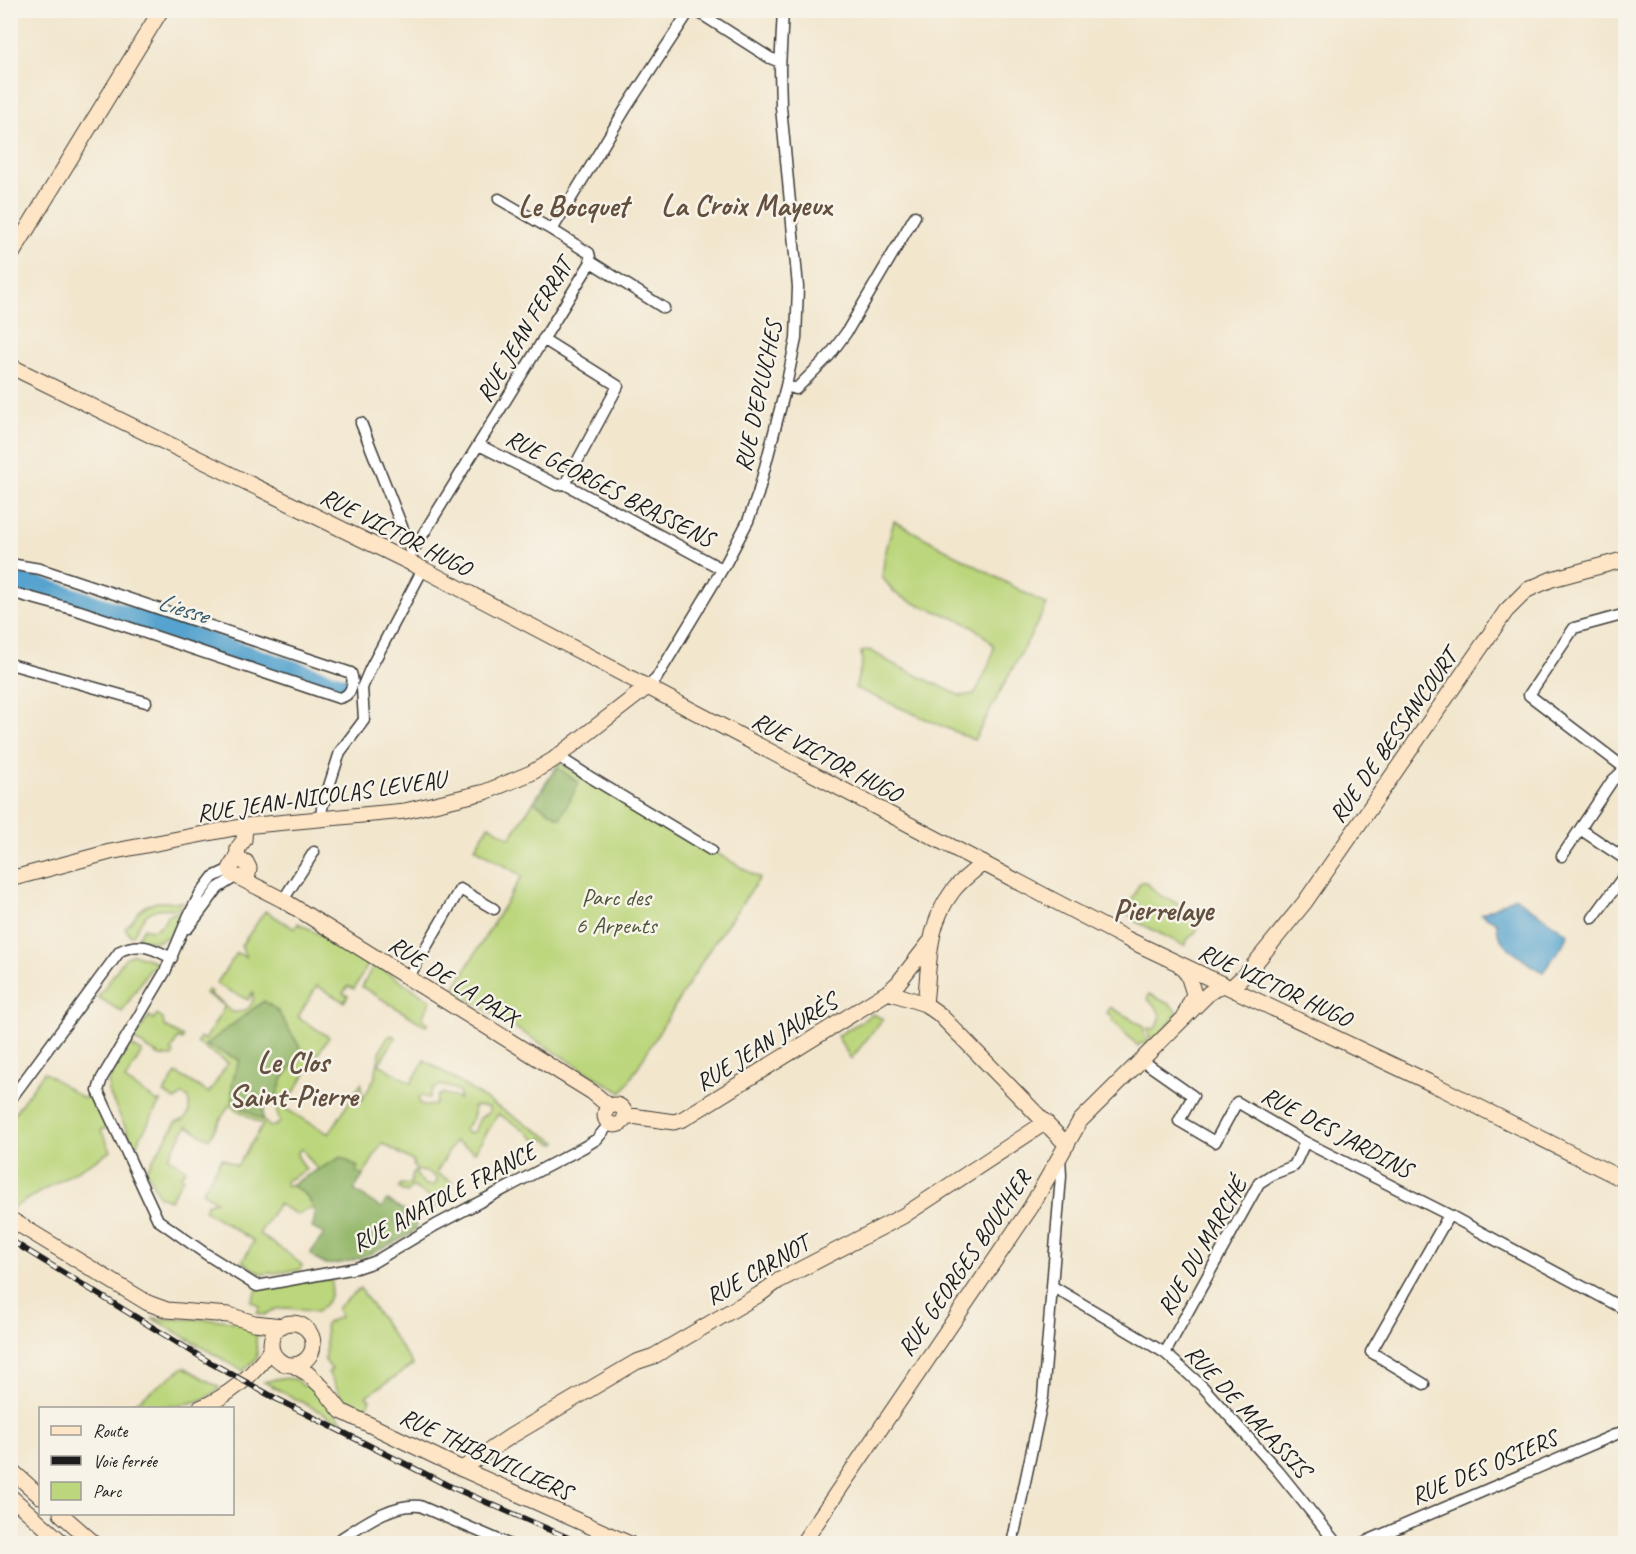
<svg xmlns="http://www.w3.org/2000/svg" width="1636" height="1554" font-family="Caveat,sans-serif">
	<rect width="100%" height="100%" fill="#f7f3e8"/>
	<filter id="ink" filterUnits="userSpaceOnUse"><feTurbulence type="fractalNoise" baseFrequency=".0167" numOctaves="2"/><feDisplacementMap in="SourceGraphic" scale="12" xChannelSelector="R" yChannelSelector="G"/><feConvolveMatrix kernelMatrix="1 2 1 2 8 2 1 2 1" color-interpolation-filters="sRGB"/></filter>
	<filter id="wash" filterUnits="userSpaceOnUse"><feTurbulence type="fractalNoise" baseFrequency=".008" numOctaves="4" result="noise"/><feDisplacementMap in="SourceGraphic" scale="24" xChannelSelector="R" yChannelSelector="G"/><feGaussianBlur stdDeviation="1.35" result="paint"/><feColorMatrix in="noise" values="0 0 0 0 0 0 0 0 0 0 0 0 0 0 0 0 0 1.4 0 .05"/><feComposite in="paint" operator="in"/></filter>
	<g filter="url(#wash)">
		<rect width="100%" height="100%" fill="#f2e6cd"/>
		<!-- green -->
		<path fill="#bbd67b" stroke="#6c794c" stroke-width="1.5" fill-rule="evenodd" d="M894 521 1047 605 974 740 855 688 862 663 861 652 870 650 893 664 961 696 974 694C983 679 991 664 994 646 968 614 930 614 898 595 892 591 887 583 882 577L885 554Z
			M559 763 760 878 711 947 622 1093 453 990 522 876 475 848 489 825 510 838Z
			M1142 882H1146L1159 895 1206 916 1195 933 1187 940 1186 945H1183L1139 923C1133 920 1129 917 1127 911L1139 884Z
			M158 902H183L178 909C150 906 146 912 134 934L131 936 125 928C142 914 133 908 158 902Z
			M265 911 295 929 298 923 370 961 354 989 348 986 343 993 348 996 344 1002 317 986 298 1017 329 1037 284 1108 329 1134 361 1083 362 1100C366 1093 371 1086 374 1079 379 1065 378 1044 391 1035L396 1037 379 1064 411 1083 425 1060 501 1109 557 1142 554 1144 542 1138 539 1143 525 1130 498 1114 475 1152 455 1141 436 1173 452 1182 449 1192 453 1199 431 1209 436 1201 412 1186 407 1193 398 1188 401 1184 408 1185 411 1182 413 1173 416 1171 417 1176 425 1185H434L437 1182V1179L430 1173 416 1170 413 1165 414 1162 382 1143 363 1176 355 1171 358 1168 342 1158 318 1170 302 1149 299 1151 297 1155 306 1170 286 1181V1185C301 1186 308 1197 314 1209L306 1210 298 1215 278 1204 259 1234 285 1251 302 1265 300 1270 262 1274 242 1262 254 1241 204 1210 208 1203 216 1201 202 1192 222 1158 237 1166 263 1125 229 1105 209 1139 187 1126 168 1157 186 1169 181 1176 183 1178 170 1200 159 1196 146 1170 177 1121 184 1120 189 1113V1098L182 1095 175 1100 164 1093 176 1073 209 1093 228 1063 197 1043 200 1037 205 1040 224 1008V1005L205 993 208 990 211 992 210 995 223 1003 231 1012C246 1013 255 1007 253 992L248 1000 216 984 237 953 246 957 241 946ZM264 1001 300 1054 283 1078 274 1103 280 1122 277 1125 270 1127 263 1120 233 1103 235 1071 240 1060 206 1045ZM440 1085 455 1089 460 1094V1099L443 1093 438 1096 435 1105 424 1106 420 1104 419 1097 422 1096 429 1098 432 1091ZM477 1106 489 1107V1112L480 1118 474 1132 467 1133 464 1129C470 1123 477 1115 473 1107Z
			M180 912 182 913 170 936 158 941 143 940 135 941 144 928C154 933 165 925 167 915Z
			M133 954 154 961 156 964 155 970 150 968 122 1012 98 997 125 958Z
			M374 964 431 1000 422 1018 428 1023 426 1026 362 987Z
			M1149 994 1169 1004 1178 1012 1154 1044 1149 1037 1148 1028 1153 1029C1167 1019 1158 1007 1147 999Z
			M1110 1007 1144 1026V1035L1150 1045 1141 1043 1138 1046 1112 1020 1114 1017 1107 1013Z
			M873 1014 883 1019 851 1059 837 1036Z
			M157 1015 163 1019 164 1026 183 1037 182 1040 178 1038 171 1051 174 1053 172 1057 160 1056 134 1040 149 1016 154 1019Z
			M130 1045 142 1052 125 1080 158 1102 161 1100 135 1147 108 1091 109 1079Z
			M44 1072 84 1099 89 1090 95 1091 110 1127 101 1130 111 1151 11 1209V1118Z
			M332 1279C332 1295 330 1302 317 1312L288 1308 276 1309 264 1315 257 1313 260 1307 251 1301 260 1285Z
			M360 1288 413 1365 366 1396 370 1400 364 1412 341 1396 329 1374 328 1372 332 1370 324 1359C328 1349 324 1327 326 1324 329 1320 336 1319 340 1317L337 1308Z
			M152 1318C182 1322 213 1315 241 1324 247 1326 253 1330 258 1333L256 1339 257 1358 243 1371Z
			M184 1367 220 1388C201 1408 154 1408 128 1408Z
			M280 1378 295 1379 303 1386 312 1383 345 1425 264 1382Z"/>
		<!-- forest -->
		<path fill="#94b76b" stroke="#586a44" stroke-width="1.5" d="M557 767 579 783 560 818 534 802Z
			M264 1001 277 1010 303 1052 283 1078 274 1103 263 1109V1120L233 1103C230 1086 233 1075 240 1060L205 1045Z
			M341 1157 358 1167 356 1171 363 1176 354 1190 381 1208 387 1200C398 1207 413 1213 417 1227L411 1234C393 1243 342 1271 322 1263 318 1261 314 1257 310 1254L324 1234 312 1228C320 1209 308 1193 290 1185Z"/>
		<!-- water -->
		<path fill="#54a3ce" stroke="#386075" stroke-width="1.5" d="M1515 897 1568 934 1565 942 1543 972C1533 968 1503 946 1499 936 1497 931 1498 927 1496 922L1481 914Z"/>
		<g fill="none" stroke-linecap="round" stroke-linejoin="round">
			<!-- river -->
			<path stroke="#54a3ce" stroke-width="21" d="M10 581 35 586 67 596 340 686"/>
		</g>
	</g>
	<g filter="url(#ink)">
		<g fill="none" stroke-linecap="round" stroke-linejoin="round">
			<defs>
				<path id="street" d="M695 10 770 58 780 62
					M499 199 552 230
					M591 262 664 308
					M543 339 618 386 565 484
					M786 386 796 389 829 356 846 333 915 216
					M361 423 412 552
					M479 445 557 485 565 484 722 569
					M406 562 591 262 589 253 552 230 626 108 690 10
					M10 564 40 569 351 673C355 684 351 696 339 698L80 611 10 592
					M1626 614 1574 628 1529 695 1626 769
					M10 664 146 702
					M646 688 656 679 726 563 748 521 758 494 786 386 796 339 798 287 781 107 780 69 783 10
					M560 755 565 761 590 777 711 850
					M321 819 322 808 340 752 364 720 362 688 370 669 423 569
					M1580 829 1622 857H1626
					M1562 856 1612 781 1625 769
					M230 869 213 877 200 894 189 915 165 972 102 1078 98 1091 158 1220 206 1254 257 1286 356 1268 374 1262 436 1225 584 1147 597 1139 610 1123
					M283 900 314 852
					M1593 918 1626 873
					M188 928 218 888 235 877
					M408 978 460 889 494 909
					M1143 1061 1193 1096 1179 1121 1215 1142 1237 1102 1305 1142 1449 1215 1626 1310
					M10 1100 120 951C141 941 153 949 172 958
					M1052 1286 1165 1353 1203 1387 1279 1472 1337 1544
					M1165 1353 1259 1183 1273 1174 1294 1166 1305 1142
					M1424 1384 1371 1352 1449 1215
					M332 1544C359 1528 388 1503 420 1506L508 1544
					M1012 1544 1043 1397 1061 1176 1060 1157
					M1360 1544 1626 1430"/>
				<path id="secondary" d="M10 257 161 10
					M10 366 423 569 1127 939 1441 1088 1626 1181
					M237 860 246 862 249 868 248 875 244 878 234 876 230 869 233 863 237 860 238 848 244 840 245 826
					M983 863C973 872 960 881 952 892 926 927 930 963 925 1004L939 1014 1067 1145
					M240 878 283 900 592 1092 609 1106
					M10 879 110 852 245 826 405 811 485 792 531 773 553 760 646 688
					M1179 964 1188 975 1194 994 1186 1012
					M1232 987 1248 972 1305 902 1506 611 1527 590 1552 579 1626 559
					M888 992 925 1004
					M605 1115a10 10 0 1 1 20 0a10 10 0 1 1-20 0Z
					M625 1115 674 1122 683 1119 888 992 898 983 930 942
					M10 1219 148 1303 167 1310 229 1315 254 1323 282 1326
					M271 1344a21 21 0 1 1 42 0a21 21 0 1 1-42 0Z
					M293 1365 307 1373 322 1387 341 1411 462 1469 630 1544
					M200 1408C225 1398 259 1372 271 1348
					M10 1469 40 1496
					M462 1469 511 1436 636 1362 654 1356 760 1294 778 1281 903 1216 1046 1122
					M10 1496 64 1544
					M61 1514 95 1544
					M802 1544 1031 1207 1080 1121 1209 993 1223 984"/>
			</defs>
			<!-- street casing -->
			<use href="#street" stroke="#3c3a37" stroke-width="13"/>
			<!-- secondary casing -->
			<use href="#secondary" stroke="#3c3a37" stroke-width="17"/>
			<!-- street -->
			<use href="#street" stroke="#fff" stroke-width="10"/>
			<!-- secondary -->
			<use href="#secondary" stroke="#fde5c5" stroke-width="15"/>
			<defs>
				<path id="rail" d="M10 1240 209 1362 275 1398 447 1485 582 1544"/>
			</defs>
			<!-- rail casing -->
			<use href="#rail" stroke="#1c1c1c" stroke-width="6"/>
			<!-- rail -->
			<use href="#rail" stroke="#f7f3e8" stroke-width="4" stroke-dasharray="11" stroke-linecap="butt"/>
		</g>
	</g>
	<g text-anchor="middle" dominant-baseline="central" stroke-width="5" stroke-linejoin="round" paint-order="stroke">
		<!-- street labels -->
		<g font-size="24" fill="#1c1c1c" stroke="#f7f3e8">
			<text transform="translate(524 330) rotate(-59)">RUE JEAN FERRAT</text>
			<text transform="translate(758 396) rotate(-78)">RUE D'EPLUCHES</text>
			<text transform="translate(610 488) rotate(27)">RUE GEORGES BRASSENS</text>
			<text transform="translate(396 532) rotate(27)">RUE VICTOR HUGO</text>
			<text transform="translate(1393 736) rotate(-55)">RUE DE BESSANCOURT</text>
			<text transform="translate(827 757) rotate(28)">RUE VICTOR HUGO</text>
			<text transform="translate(321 796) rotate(-8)">RUE JEAN-NICOLAS LEVEAU</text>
			<text transform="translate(454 981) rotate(32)">RUE DE LA PAIX</text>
			<text transform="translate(1275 985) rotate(25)">RUE VICTOR HUGO</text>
			<text transform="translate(766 1042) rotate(-32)">RUE JEAN JAURÈS</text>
			<text transform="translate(1337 1132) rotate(28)">RUE DES JARDINS</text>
			<text transform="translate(444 1197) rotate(-28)">RUE ANATOLE FRANCE</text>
			<text transform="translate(1202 1246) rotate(-60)">RUE DU MARCHÉ</text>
			<text transform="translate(964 1263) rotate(-56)">RUE GEORGES BOUCHER</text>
			<text transform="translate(757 1270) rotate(-30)">RUE CARNOT</text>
			<text transform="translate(1248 1411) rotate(47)">RUE DE MALASSIS</text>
			<text transform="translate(486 1454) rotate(25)">RUE THIBIVILLIERS</text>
			<text transform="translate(1484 1467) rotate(-23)">RUE DES OSIERS</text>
		</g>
		<!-- park labels -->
		<g font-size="24" fill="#4c5438" stroke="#f7f3e8">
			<text x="616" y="897">Parc des<tspan x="616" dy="28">6 Arpents</tspan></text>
		</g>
		<!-- water labels -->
		<g font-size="26" font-style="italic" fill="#35596c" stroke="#f7f3e8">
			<text transform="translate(183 608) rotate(18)">Liesse</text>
		</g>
		<!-- district labels -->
		<g font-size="30" font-weight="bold" fill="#624f3e" stroke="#f7f3e8">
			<text x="746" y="205">La Croix Mayeux</text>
			<text x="573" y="206">Le Bocquet</text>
			<text x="1163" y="910">Pierrelaye</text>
			<text x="293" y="1062">Le Clos<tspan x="293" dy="34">Saint-Pierre</tspan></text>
		</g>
	</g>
	<!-- margin -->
	<rect width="1636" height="1554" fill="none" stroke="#f7f3e8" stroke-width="36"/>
	<!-- legend -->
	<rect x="39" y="1407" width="195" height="108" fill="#f7f3e8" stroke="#9f9d96" stroke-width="1.5"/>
	<rect x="51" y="1426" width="30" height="9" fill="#fde5c5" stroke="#9f9d96" stroke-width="1.5"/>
	<text x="93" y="1437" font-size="18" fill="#1c1c1c">Route</text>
	<rect x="51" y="1456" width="30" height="9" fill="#1c1c1c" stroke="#9f9d96" stroke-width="1.5"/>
	<text x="93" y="1467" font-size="18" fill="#1c1c1c">Voie ferrée</text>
	<rect x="51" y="1482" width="30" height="18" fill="#bbd67b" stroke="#9f9d96" stroke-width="1.5"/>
	<text x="93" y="1497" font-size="18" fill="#1c1c1c">Parc</text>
</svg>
